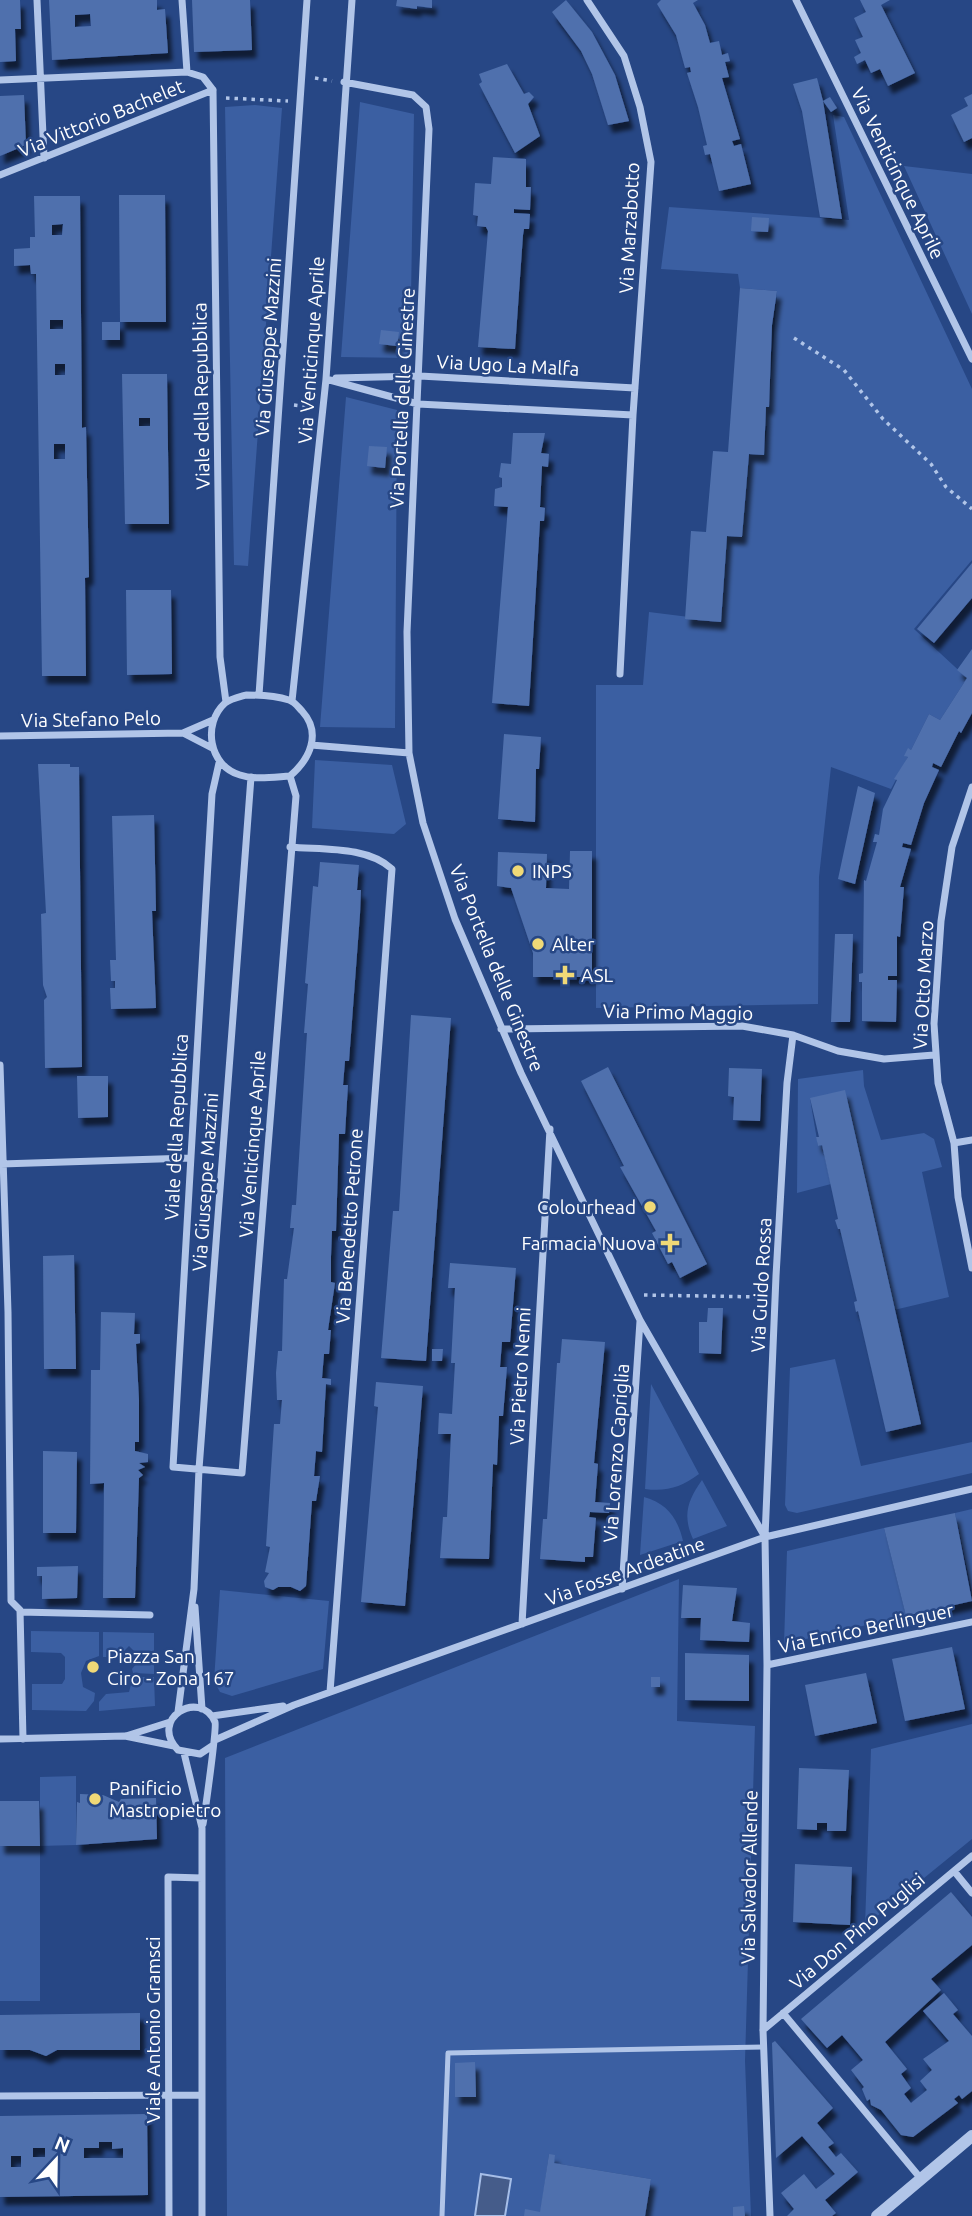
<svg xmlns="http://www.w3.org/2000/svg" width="972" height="2216" font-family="Ubuntu,sans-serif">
	<defs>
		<filter id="shadow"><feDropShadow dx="4.5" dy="8" stdDeviation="2" flood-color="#0009"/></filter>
	</defs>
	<rect width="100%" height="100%" fill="#274785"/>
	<!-- green -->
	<path fill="#3b5fa2" d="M360 102 414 114 410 358 341 357Z
		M255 105 282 108 248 566 234 565 225 107Z
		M833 115 844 117 972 389V560L914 629 967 678 940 720 929 714 911 750 909 749 905 756 908 757 891 789 831 767 819 877 818 1004 596 1008V685H643L649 612 721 621 727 536 742 537 749 454H764L767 426H764L766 407 769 406 777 291 740 288 738 274 661 269 669 207 849 220Z
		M904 166 972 174V314Z
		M346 397 397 410 395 728 320 727Z
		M315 760 392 765 406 824 394 834 312 828Z
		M863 1070 864 1086 881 1140 924 1133 934 1139 942 1167 922 1172 949 1297 894 1310 810 1098 818 1146 822 1145 831 1184 797 1193 798 1079Z
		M835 1359 861 1466 972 1442V1473L797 1513 788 1511 785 1505 790 1368Z
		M651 1384 699 1474C681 1487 667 1492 645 1489Z
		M702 1480 727 1526 693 1539C682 1515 688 1500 702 1480Z
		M644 1497C667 1503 678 1519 683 1541L640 1555Z
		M972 1509V1592L955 1513Z
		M884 1528 906 1616 784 1644 787 1551Z
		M679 1579 677 1721 755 1726 745 2061 751 2216H645L651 2179 554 2163 549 2154 540 2216H227L225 1758Z
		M220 1590 329 1601 323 1669 232 1696 220 1692 214 1681Z
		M31 1631 99 1632V1656L86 1661 81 1673 83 1687 95 1693 94 1701 86 1711 32 1710V1684H62L65 1679V1657L61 1653 31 1652Z
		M103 1632 154 1633V1674L133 1673 132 1669 141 1658 129 1646 118 1657H103Z
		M133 1677H154L155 1706 99 1711V1702L106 1694 129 1692Z
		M972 1724V1839L865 1926 871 1749Z
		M76 1776V1845L40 1846V2001H0V1846L40 1845V1777Z"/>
	<!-- water -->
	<path fill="#455c8a" stroke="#a6bee8" stroke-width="2" d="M481 2174 511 2179 505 2216H475Z"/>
	<!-- building -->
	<path fill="#4f70ad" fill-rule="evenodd" filter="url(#shadow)" d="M0 0H20L21 29H15L16 61 0 62Z
		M49 0H157V10L165 9 168 53 52 60ZM90 14 91 26 75 27V15Z
		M192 0H250L252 50 194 52Z
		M397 0H432V8L417 6V9L396 6Z
		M566 0 592 32 615 75 629 121 608 125 592 74 581 51 552 12Z
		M661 0H698L693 3 705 25 710 43 719 41 722 55 728 53 730 61 725 62 729 77 722 78 740 139 732 141 734 146 741 144 751 184 719 191 710 154 705 155 703 146 707 145 698 107 687 73 691 72 690 67 685 68 676 35 657 4Z
		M860 0H890L881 5 915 73 888 86 880 69 871 73 865 60 857 64 854 57 861 53 855 40 863 37 854 18 866 12Z
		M507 64 524 94 529 92 534 97 528 104 540 136 515 153 479 84 482 82 479 74Z
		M817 78 823 101 830 97 837 108 831 112 823 101 842 219 820 217 802 111 793 84Z
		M972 94V138L964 142 951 115 968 106 964 98Z
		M24 95 26 145 0 156V96Z
		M493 157 526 159V187H531L530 210 514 209V213L530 214 529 229H524L523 235 515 349 478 347 488 231 486 227 477 226 478 216 473 215 475 183 491 184Z
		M119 195H165L166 322H120Z
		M34 196H80L82 428 86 427 89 577 85 578 86 676H42L36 274H31L30 265 14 266V249L30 248V237H35ZM63 224 62 235H52V225ZM50 320H63V329H50ZM55 364H65V375H55ZM54 444H65V459H54Z
		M752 217 769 218 768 232 751 231Z
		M740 288 777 291 772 325 769 407H766L764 455 749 454 742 537 727 536 721 622 685 619 691 531 706 532 713 451 728 452Z
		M102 322H120V340H102Z
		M381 330 399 332 397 346 379 344Z
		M122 374H167L169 524H125ZM139 418H150V426H139Z
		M513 433H545L541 453 549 454 548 467 542 466 540 507 545 508 544 521H540L529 706 492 703 508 507 494 506 495 489 502 487V478L499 477 501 463 511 464Z
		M369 446 387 447 385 468 367 466Z
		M972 563V598L934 643 917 629Z
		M126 590H171L172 674 127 675Z
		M972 649V713L961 733 959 731 941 767 933 763 932 767 939 770 924 803 911 845 903 843 902 847 911 849 900 887H904L900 937 897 936V976H888V980H897L896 1022 862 1021V982H859V974L863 973 864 880 866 881 877 842H873L875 834 879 835 883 809 897 780 894 779 908 757 904 756 908 748 911 750 929 714 940 720 967 678 957 670Z
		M504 734 541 737 539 769H536L535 822 498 819Z
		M38 764H70V767H79L82 1067 45 1068 44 1000 47 997 43 985 41 914 46 913Z
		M858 786 875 793 855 884 838 879Z
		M154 815 156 911H152L156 1008 111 1009 110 988H115V981H111L110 960H116L112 816Z
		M570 851H592V977H533V953L511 888 497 886 498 852 547 854 546 888 569 889Z
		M320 862 359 865 357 890H361L360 914 349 1061H345L343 1085H348L345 1134H339L336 1231H332L331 1256V1282L335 1283 328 1330H331L329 1354H324L322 1378 331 1379V1385L326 1384 322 1452 316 1451 314 1476H320L316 1501H312L306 1586 300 1591 291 1587H278L273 1590 265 1587 264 1581 269 1573 265 1572 270 1547 266 1546 274 1424H280L282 1400H277L276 1373 278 1351H282L284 1279H287L294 1228H290L292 1205H296L307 1033H304L308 984 305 983 313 886 318 887Z
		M835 934H853L850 1022H831Z
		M411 1015 451 1018 426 1361 381 1358 393 1211H399Z
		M608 1067 707 1264 680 1278 672 1262 668 1264 652 1233 656 1231 620 1167 624 1166 581 1081Z
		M729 1068 762 1069 760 1121 733 1120 734 1097 728 1096Z
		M77 1076H108V1117L78 1118Z
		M845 1090 921 1424 886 1432 858 1311 856 1312 854 1302 857 1301 840 1229H838L835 1220 838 1219 822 1145 818 1146 816 1137H819L810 1098Z
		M74 1255 76 1369H44L43 1256Z
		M450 1263 516 1268 510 1342H502L500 1367H507L503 1416H499L497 1465 493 1464 489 1559 440 1558 443 1517H447L451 1434H438L439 1413 452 1414 455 1363H451L455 1288H448Z
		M708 1308H723L721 1354 699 1353V1322H707Z
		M101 1312 135 1313 134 1334H140V1343L136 1344 139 1400V1442H135V1451L148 1454V1462L139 1463 145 1467 138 1470 143 1475 139 1478 135 1598H103L104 1483 90 1484 91 1370H100Z
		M562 1339 605 1342 594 1463 598 1464 595 1502 610 1503 609 1513 590 1512 589 1517 596 1518 593 1557H585V1562L540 1559 543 1519H547L557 1363H560Z
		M432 1349H443L442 1361H432Z
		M376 1382 423 1386 405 1606 361 1602 378 1407 374 1406Z
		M43 1451 77 1452 76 1533H43Z
		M955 1513 972 1601 906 1616 884 1528Z
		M78 1566 77 1598 42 1599V1576H37V1567Z
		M683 1585 737 1588 732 1621 750 1623 749 1642 700 1640 701 1618H681Z
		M952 1647 965 1709 905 1721 892 1659Z
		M685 1653 749 1655V1701L685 1700Z
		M866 1673 877 1723 815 1736 805 1685Z
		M651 1677H660V1687H651Z
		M799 1768 849 1770 846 1831H827V1823H817V1830L797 1829Z
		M80 1794 103 1795 119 1802 121 1799 156 1798 157 1839 76 1845 77 1802 80 1803Z
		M0 1801H39L40 1846H0Z
		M795 1864 852 1867 850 1925 793 1922Z
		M951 1892 972 1917V1945L931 1979 941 1990 885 2042 907 2069 901 2074 911 2088 904 2094 911 2103 927 2090 920 2081 932 2070 923 2059 949 2041 923 2011 944 1993 958 2010 953 2014 972 2036V2091L962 2099 959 2095 954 2099 958 2103 913 2137 901 2135 881 2110 871 2105 870 2099 867 2101 862 2089 864 2087 851 2070 863 2060 842 2035 827 2048 801 2019Z
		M140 2013V2050H57L46 2056 30 2050H0V2015Z
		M775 2041 833 2108 817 2123 834 2143 828 2147 836 2157 841 2153 858 2172 825 2200 836 2213 832 2216H787L794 2209 781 2193 804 2174 816 2189 835 2174 802 2136 776 2158 772 2043Z
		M475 2062 476 2097H455V2063Z
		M147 2114 148 2195 0 2197V2116ZM99 2142H112V2149L123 2148V2158H84V2148H99ZM33 2148H45V2157H33ZM11 2156H21V2167H11Z
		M549 2154 555 2155 554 2163 651 2179 645 2216H524L525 2209 540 2212Z
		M744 2206 745 2216H733V2207Z"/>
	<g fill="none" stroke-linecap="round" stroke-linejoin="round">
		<!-- path -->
		<path stroke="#b1c5e8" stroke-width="3.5" stroke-dasharray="3.5 5" stroke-linecap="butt" d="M315 78 332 81
			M226 98 288 101
			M794 338 844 370 883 419 931 464 946 487 972 509
			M294 405 311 407
			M644 1295 762 1297"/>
		<!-- service -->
		<path stroke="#b1c5e8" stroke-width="5" d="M442 2216 448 2053 763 2047"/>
		<!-- minor -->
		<path stroke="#b1c5e8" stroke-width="7" d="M37 0 44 158
			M182 0 187 72
			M587 0 624 56 640 107 651 162 633 415 620 674
			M796 0 972 359
			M0 80 187 72 203 77 213 90
			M344 82 413 95 426 107 429 129 407 632 409 753 423 823 455 919 521 1073 640 1320 765 1537
			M213 90 220 657 226 702
			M0 175 213 90
			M336 378 420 376 635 388
			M326 379 418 404 633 415
			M246 695C260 695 276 696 289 700 295 702 298 707 302 711 322 733 310 759 290 776 274 777 255 780 240 775 209 766 202 724 225 703 230 699 239 697 246 695Z
			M259 695 307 0
			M292 701 326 379 352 0
			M0 736 183 733
			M311 745 409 753
			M212 748 183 733 213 720
			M219 763 212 794 173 1467 242 1473 296 796 290 776
			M972 787 952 847 941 921 934 1024 938 1083 954 1143 958 1197 972 1268
			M290 847C323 850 367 846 392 869L330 1692
			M501 1029 742 1026 793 1035 838 1051 884 1059 934 1055
			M0 1065 8 1312 11 1601 20 1610 23 1739
			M954 1143 972 1140
			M1 1164 190 1158
			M622 1589 640 1321
			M195 1607 202 1709
			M20 1612 150 1615
			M522 1624 550 1129
			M767 1665 972 1622
			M178 1712 194 1589 199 1469 251 777
			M212 1716 283 1706
			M126 1736 170 1722
			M0 1739 125 1736 174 1746
			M215 1740 294 1705 765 1537 972 1489
			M184 1753 202 1828V2216
			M203 1824C205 1812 217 1728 215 1722 200 1688 148 1719 178 1750L200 1754 212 1746
			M954 1871 972 1893
			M783 2013 922 2180
			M763 2030 972 1856
			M0 2096 201 2095
			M169 2216 168 1877 202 1878
			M770 2216 763 2030 767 1665 765 1537 776 1276 787 1083 793 1035"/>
		<!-- tertiary -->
		<path stroke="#b1c5e8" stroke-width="12" d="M877 2216 972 2136"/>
	</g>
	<!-- markers -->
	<g fill="#f0d977" stroke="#274785" stroke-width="2.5">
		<circle cx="518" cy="871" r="7"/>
		<circle cx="538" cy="944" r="7"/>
		<path d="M561.5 964.5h7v7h7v7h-7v7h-7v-7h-7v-7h7z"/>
		<circle cx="650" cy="1207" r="7"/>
		<path d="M666.5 1232.5h7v7h7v7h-7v7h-7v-7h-7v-7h7z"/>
		<circle cx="93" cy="1667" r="7"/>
		<circle cx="95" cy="1799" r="7"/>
	</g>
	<g text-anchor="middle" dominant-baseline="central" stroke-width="5" stroke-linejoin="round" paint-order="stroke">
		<!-- street labels -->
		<g font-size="19" fill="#fff" stroke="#274785">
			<text transform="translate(101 118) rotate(-22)">Via Vittorio Bachelet</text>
			<text transform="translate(898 173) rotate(64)">Via Venticinque Aprile</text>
			<text transform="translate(629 228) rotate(-87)">Via Marzabotto</text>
			<text transform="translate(268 347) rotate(-86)">Via Giuseppe Mazzini</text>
			<text transform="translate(311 350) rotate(-86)">Via Venticinque Aprile</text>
			<text transform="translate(508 365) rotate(3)">Via Ugo La Malfa</text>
			<text transform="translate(201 396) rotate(-91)">Viale della Repubblica</text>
			<text transform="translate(402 398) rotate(-87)">Via Portella delle Ginestre</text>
			<text transform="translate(91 719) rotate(-1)">Via Stefano Pelo</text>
			<text transform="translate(497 968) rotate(68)">Via Portella delle Ginestre</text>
			<text transform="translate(923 985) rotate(-87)">Via Otto Marzo</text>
			<text transform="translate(678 1012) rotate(1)">Via Primo Maggio</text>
			<text transform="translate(176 1127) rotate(-87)">Viale della Repubblica</text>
			<text transform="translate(252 1144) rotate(-86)">Via Venticinque Aprile</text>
			<text transform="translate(205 1182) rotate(-86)">Via Giuseppe Mazzini</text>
			<text transform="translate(349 1226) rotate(-86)">Via Benedetto Petrone</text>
			<text transform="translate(761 1285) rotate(-87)">Via Guido Rossa</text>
			<text transform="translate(520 1376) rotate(-87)">Via Pietro Nenni</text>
			<text transform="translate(616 1453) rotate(-86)">Via Lorenzo Capriglia</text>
			<text transform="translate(625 1571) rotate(-20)">Via Fosse Ardeatine</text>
			<text transform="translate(866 1628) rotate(-12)">Via Enrico Berlinguer</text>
			<text transform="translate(749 1877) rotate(-89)">Via Salvador Allende</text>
			<text transform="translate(857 1931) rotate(-40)">Via Don Pino Puglisi</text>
			<text transform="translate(153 2030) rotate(-90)">Viale Antonio Gramsci</text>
		</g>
		<!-- poi labels -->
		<g font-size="19" fill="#fff" stroke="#274785" text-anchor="start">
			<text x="532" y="871">INPS</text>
			<text x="552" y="944">Alter</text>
			<text x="581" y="975">ASL</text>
			<text x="636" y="1207" text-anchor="end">Colourhead</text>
			<text x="656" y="1243" text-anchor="end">Farmacia Nuova</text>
			<text x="107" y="1656">Piazza San<tspan x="107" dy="22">Ciro - Zona 167</tspan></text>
			<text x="109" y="1788">Panificio<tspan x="109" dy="22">Mastropietro</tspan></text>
		</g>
	</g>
	<!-- north arrow -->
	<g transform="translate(56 2160) rotate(22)" stroke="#274785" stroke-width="5" paint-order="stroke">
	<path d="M0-5L12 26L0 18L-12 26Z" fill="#ffffff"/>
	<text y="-10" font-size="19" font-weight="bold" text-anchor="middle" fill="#ffffff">N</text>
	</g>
</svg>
